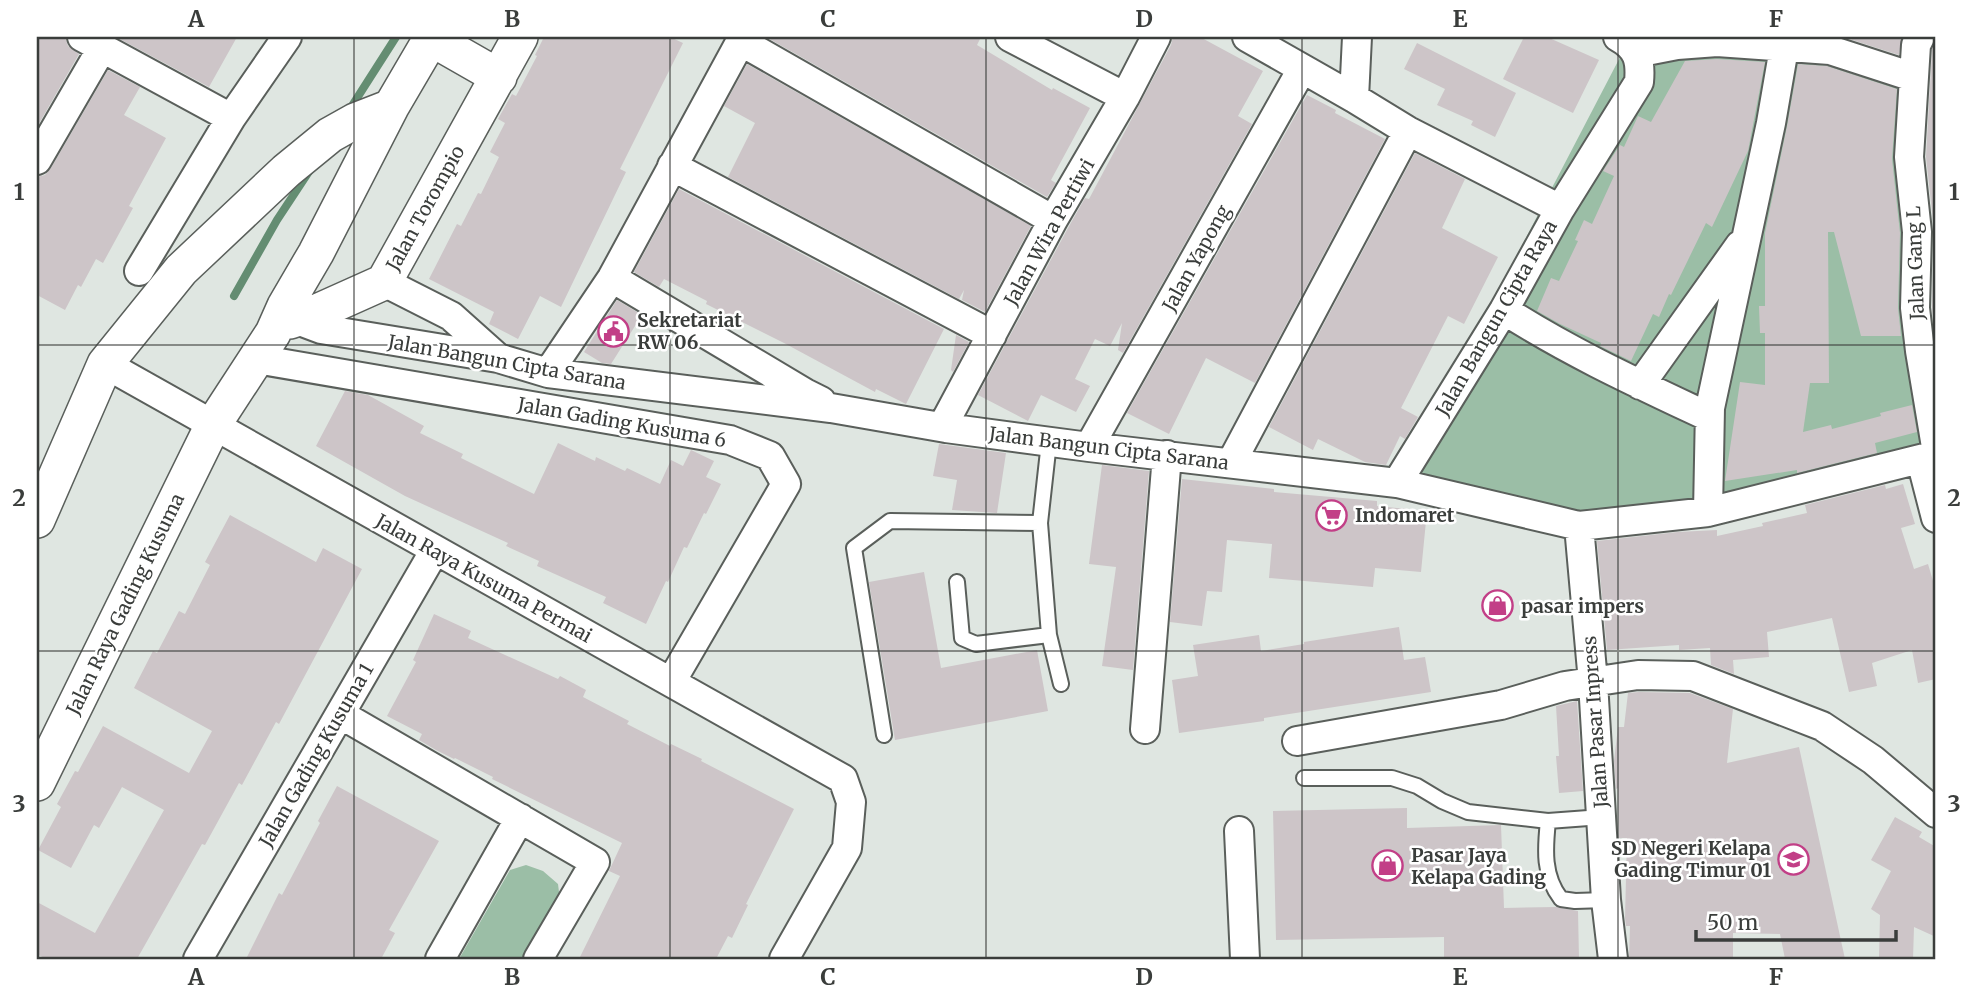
<svg xmlns="http://www.w3.org/2000/svg" width="1973" height="996" font-family="Merriweather,serif">
	<rect width="100%" height="100%" fill="#dfe6e1"/>
	<!-- green -->
	<path fill="#9bbea6" d="M1628 42 1902 75 1925 429 1921 460 1579 526 1398 483Z
		M526 865 543 871 558 884 560 900 526 959H459L510 870Z"/>
	<g fill="none" stroke-linecap="round" stroke-linejoin="round">
		<!-- stream -->
		<path stroke="#648d72" stroke-width="8" d="M350 109 396 37
			M234 296 277 220 310 170"/>
	</g>
	<!-- building -->
	<path fill="#cdc5c8" d="M37 37H65L68 46 79 54 37 127Z
		M116 37H237L209 87Z
		M544 37H670L683 43 620 169 626 172 561 307 540 296 518 339 489 324 494 312 429 279 457 224 461 226 478 193 481 194 499 157 490 152 505 123 498 119 512 94 516 96 537 56 535 55Z
		M766 37H981L977 45 1052 90 1053 88 1090 108 1051 180 1056 183 1047 197Z
		M1173 37H1200L1263 71 1238 116 1252 124 1123 353 1118 350 1122 323 1110 346 1095 339 1075 379 1090 386 1076 412 1041 395 1028 421 978 395 1068 228 1085 198 1089 199 1171 45Z
		M1524 37H1547L1599 60 1573 113 1503 79Z
		M1843 37H1902L1899 55Z
		M1935 42 1936 335H1935L1932 307 1934 230 1926 157 1932 49Z
		M1417 43 1516 93 1495 137 1471 125 1473 121 1437 105 1445 89 1404 69Z
		M1717 59 1765 62 1748 151 1712 227 1706 223 1671 295 1669 294 1659 317 1653 314 1631 361 1600 346 1601 343 1560 324 1537 311 1551 278 1559 281 1578 241 1575 240 1584 220 1592 224 1614 176 1603 171 1620 145 1624 147 1638 116 1651 122 1685 61Z
		M747 64 1031 226 985 312 962 300 964 290 959 299 728 177 755 123 724 106Z
		M1798 64 1827 66 1897 89 1892 159 1900 233 1898 308 1901 336H1861L1834 232H1828L1829 383H1810L1803 432 1831 425 1832 429 1881 416 1880 413 1912 405 1917 432 1875 443 1877 453 1797 473V470L1725 481 1740 382 1765 385V333H1760L1759 306H1765V233L1787 126Z
		M108 70 140 87 124 115 166 138 129 206 133 208 103 263 96 259 81 287 78 285 65 310 37 295V177L45 175 51 168Z
		M1307 95 1336 110 1335 113 1385 139 1255 383 1206 358 1169 434 1127 413Z
		M1415 153 1465 179 1442 228 1498 257 1464 324 1448 316 1401 408 1418 417 1405 439 1400 436 1386 465 1365 462 1318 439 1313 450 1269 427Z
		M679 189 944 329 906 404 876 389 875 392 784 343 706 304 707 301 664 279 659 287 634 272Z
		M617 300 642 315 611 364 602 363 584 352Z
		M956 335 969 342 953 372 951 370Z
		M345 391 368 395 424 426 420 433 463 454 461 458 534 494 558 443 595 461 596 457 625 471 627 468 660 484 671 460 683 466 691 450 714 461 706 477 721 484 706 514 704 513 687 548 684 547 668 582 666 581 646 624 603 603 606 597 537 566 539 561 506 546 508 543 405 496 316 446Z
		M939 444 1006 453 997 513 952 510 957 480 933 476Z
		M1102 465 1149 471 1133 670 1102 666 1116 567 1089 564Z
		M1182 479 1274 489V492L1377 501V506L1427 511 1421 572 1375 568 1373 587 1269 578 1272 544 1227 540 1222 592 1207 591 1202 626 1170 622Z
		M1903 484 1915 524 1901 528 1914 569 1928 564 1936 591V679L1918 683 1912 650 1872 663 1877 686 1849 692 1832 618 1767 632 1769 657 1733 660 1734 674 1711 665 1710 648 1679 650V645L1607 650 1597 541 1678 532 1717 530V536L1763 526 1762 523 1807 513 1805 505 1885 485 1886 489Z
		M230 515 316 562 323 548 362 569 279 724 276 722 242 785 239 783 205 845 202 844 137 959H46L37 954V902L95 933 164 810 122 787 99 828 94 825 71 868 38 850 61 807 57 804 75 771 78 772 103 726 189 773 212 731 134 688 153 651 157 653 179 611 185 614 210 565 205 562Z
		M924 572 941 668 1037 650 1048 711 895 740 869 582Z
		M434 614 471 631 468 638 558 679 560 676 586 690 583 697 629 721 627 724 670 746 671 744 702 759 701 761 794 809 746 904 748 905 732 938 728 936 716 959H579L620 876 609 871 622 843 492 779 493 777 455 758 454 759 436 750 419 740 422 734 387 716 416 662 413 660Z
		M1399 627 1404 660 1425 657 1431 692 1264 718V721L1179 733 1172 680 1198 676 1193 645 1259 635 1261 651 1304 644V642Z
		M1639 692 1690 693 1733 709 1727 763 1799 747 1845 959H1785L1780 934 1733 933V959H1629L1630 926H1626L1625 918 1627 838H1619L1618 788 1616 789 1614 761 1618 727H1624L1628 693Z
		M1577 701 1583 791 1559 793 1556 756H1559L1556 706Z
		M337 786 439 841 389 930 395 933 381 959H246L279 893 282 895 320 823 318 821Z
		M1407 808V828L1501 825 1504 908 1556 907 1578 911 1579 959H1444V937L1276 940 1273 811Z
		M1895 817 1922 832 1919 837 1936 847V937L1914 927 1913 959H1879L1880 915 1871 909 1891 871 1871 860Z"/>
	<g fill="none" stroke-linecap="round" stroke-linejoin="round">
		<defs>
			<path id="service" d="M1040 523 1049 635 1061 684
				M957 582 962 638 976 644 1049 635
				M884 735 854 548 890 521 1040 523 1049 442
				M1304 778H1392L1417 786 1442 801 1468 812 1548 821 1602 817
				M1548 821C1545 849 1543 876 1561 899L1575 901 1606 900"/>
			<path id="minor" d="M82 37 231 118
				M1010 37 1125 97
				M1247 37 1354 98
				M1357 37 1354 98 1408 131 1560 209 1504 310 1397 483
				M1920 37 1916 45 1909 157 1917 232 1915 308 1920 351 1936 447
				M740 41 1053 220
				M1636 53 1677 45 1717 42 1830 50 1913 77
				M37 160 102 48
				M672 166 992 335
				M1560 209 1639 82C1641 61 1638 48 1618 37
				M139 271 231 118 287 37
				M612 278 805 393 821 401
				M384 282 451 316 498 358
				M290 310 305 323 321 329 498 358 548 373 831 408 946 428 1089 447 1397 483 1579 526 1708 512 1936 455
				M1504 310C1569 352 1639 384 1709 417
				M256 359 730 440 770 456 786 484 671 682
				M105 364 843 779 851 802 847 848 784 959
				M548 373 612 278 743 37
				M1640 385 1740 245
				M946 428 947 418 1053 220 1125 97 1156 37
				M1089 447 1302 69
				M1921 460 1936 518
				M1231 463 1408 131
				M1708 512 1710 408 1771 123 1784 48
				M1579 526 1593 682 1606 900 1613 959
				M340 714 595 862 538 959
				M1145 729 1167 455
				M1297 741 1501 705 1565 686 1638 675 1693 676 1822 726 1873 760 1936 813
				M1239 831 1245 959
				M198 959 435 550
				M440 959 520 818"/>
			<path id="tertiary" d="M429 37 499 77
				M280 321H290L317 312 384 282 520 37
				M37 520 105 364 181 270 286 171 330 135 355 121 391 107
				M37 783 213 425 273 333 285 306 316 253 391 107 432 37"/>
		</defs>
		<!-- service casing -->
		<use href="#service" stroke="#5a5f5b" stroke-width="18"/>
		<!-- minor casing -->
		<use href="#minor" stroke="#5a5f5b" stroke-width="32"/>
		<!-- tertiary casing -->
		<use href="#tertiary" stroke="#5a5f5b" stroke-width="38"/>
		<!-- service -->
		<use href="#service" stroke="#fff" stroke-width="14"/>
		<!-- minor -->
		<use href="#minor" stroke="#fff" stroke-width="28"/>
		<!-- tertiary -->
		<use href="#tertiary" stroke="#fff" stroke-width="35"/>
	</g>
	<!-- grid -->
	<path fill="none" stroke="#3a3d3b" stroke-width="2" stroke-opacity="0.55" d="M354 37V959M670 37V959M986 37V959M1302 37V959M1618 37V959M37 345H1936M37 651H1936"/>
	<!-- icons -->
	<defs>
		<symbol id="civic-ring" viewBox="-11 -11 22 22"><circle r="9.5" fill="#fff" stroke="#c23f87" stroke-width="1.5"/><path d="M-.6-6.5H3V-4.5H.6V-3L4-1V1h2V6H-6V1h2V-1L-.6-3ZM-1.2 2.5V6h2.4V2.5Z" fill="#c23f87"/></symbol>
		<symbol id="supermarket-ring" viewBox="-11 -11 22 22"><circle r="9.5" fill="#fff" stroke="#c23f87" stroke-width="1.5"/><path d="M-6-5.5h2.5l.6 2H6L4.5 2H-2.5L-4.4-4H-6ZM-1.5 3.2a1.3 1.3 0 1 0 .1 0ZM3 3.2a1.3 1.3 0 1 0 .1 0Z" fill="#c23f87"/></symbol>
		<symbol id="shop-ring" viewBox="-11 -11 22 22"><circle r="9.5" fill="#fff" stroke="#c23f87" stroke-width="1.5"/><path d="M-5-2.5h2.3a2.7 3.5 0 0 1 5.4 0H5L5.5 6h-11ZM-1.5-2.5h3a1.5 2.3 0 0 0-3 0Z" fill="#c23f87"/></symbol>
		<symbol id="school-ring" viewBox="-11 -11 22 22"><circle r="9.5" fill="#fff" stroke="#c23f87" stroke-width="1.5"/><path d="M0-5L7-2L0 1L-7-2ZM-4 1L0 2.5L4 1V4Q0 6-4 4Z" fill="#c23f87"/></symbol>
	</defs>
	<g fill-rule="evenodd">
		<use href="#civic-ring" x="596" y="314" width="35" height="35"/>
		<use href="#supermarket-ring" x="1314" y="498" width="35" height="35"/>
		<use href="#shop-ring" x="1480" y="588" width="35" height="35"/>
		<use href="#school-ring" x="1776" y="842" width="35" height="35"/>
		<use href="#shop-ring" x="1370" y="848" width="35" height="35"/>
	</g>
	<g text-anchor="middle" dominant-baseline="central" stroke-width="5" stroke-linejoin="round" paint-order="stroke">
		<!-- street labels -->
		<g font-size="19" fill="#3a3d3b" stroke="#fff">
			<text transform="translate(425 208) rotate(-61)">Jalan Torompio</text>
			<text transform="translate(1049 232) rotate(-61)">Jalan Wira Pertiwi</text>
			<text transform="translate(1196 258) rotate(-61)">Jalan Yapong</text>
			<text transform="translate(1915 263) rotate(-92)">Jalan Gang L</text>
			<text transform="translate(1496 318) rotate(-60)">Jalan Bangun Cipta Raya</text>
			<text transform="translate(507 362) rotate(10)">Jalan Bangun Cipta Sarana</text>
			<text transform="translate(622 422) rotate(10)">Jalan Gading Kusuma 6</text>
			<text transform="translate(1109 448) rotate(7)">Jalan Bangun Cipta Sarana</text>
			<text transform="translate(484 578) rotate(29)">Jalan Raya Kusuma Permai</text>
			<text transform="translate(125 604) rotate(-64)">Jalan Raya Gading Kusuma</text>
			<text transform="translate(1595 722) rotate(-94)">Jalan Pasar Inpress</text>
			<text transform="translate(316 755) rotate(-60)">Jalan Gading Kusuma 1</text>
		</g>
		<!-- poi labels -->
		<g font-size="19" font-weight="bold" fill="#3a3d3b" stroke="#fff" text-anchor="start">
			<text x="637" y="320">Sekretariat<tspan x="637" dy="22">RW 06</tspan></text>
			<text x="1355" y="515">Indomaret</text>
			<text x="1521" y="606">pasar impers</text>
			<text x="1771" y="848" text-anchor="end">SD Negeri Kelapa<tspan x="1771" dy="22">Gading Timur 01</tspan></text>
			<text x="1411" y="855">Pasar Jaya<tspan x="1411" dy="22">Kelapa Gading</tspan></text>
		</g>
	</g>
	<!-- border -->
	<rect width="1973" height="996" fill="none" stroke="#ffffff" stroke-width="77"/>
	<!-- scale -->
	<path d="M1696 930v10h200v-10" fill="none" stroke="#3a3d3b" stroke-width="3.5"/>
	<text x="1707" y="930" font-size="21" fill="#3a3d3b" stroke="#ffffff" stroke-width="5" paint-order="stroke">50 m</text>
	<rect x="38" y="38" width="1896" height="920" fill="none" stroke="#3a3d3b" stroke-width="2.5"/>
	<g font-size="23" text-anchor="middle" font-weight="bold" fill="#3a3d3b">
		<text x="196" y="27">A</text>
		<text x="512" y="27">B</text>
		<text x="828" y="27">C</text>
		<text x="1144" y="27">D</text>
		<text x="1460" y="27">E</text>
		<text x="1776" y="27">F</text>
		<text x="19" y="200">1</text>
		<text x="1954" y="200">1</text>
		<text x="19" y="506">2</text>
		<text x="1954" y="506">2</text>
		<text x="19" y="812">3</text>
		<text x="1954" y="812">3</text>
		<text x="196" y="985">A</text>
		<text x="512" y="985">B</text>
		<text x="828" y="985">C</text>
		<text x="1144" y="985">D</text>
		<text x="1460" y="985">E</text>
		<text x="1776" y="985">F</text>
	</g>
</svg>
